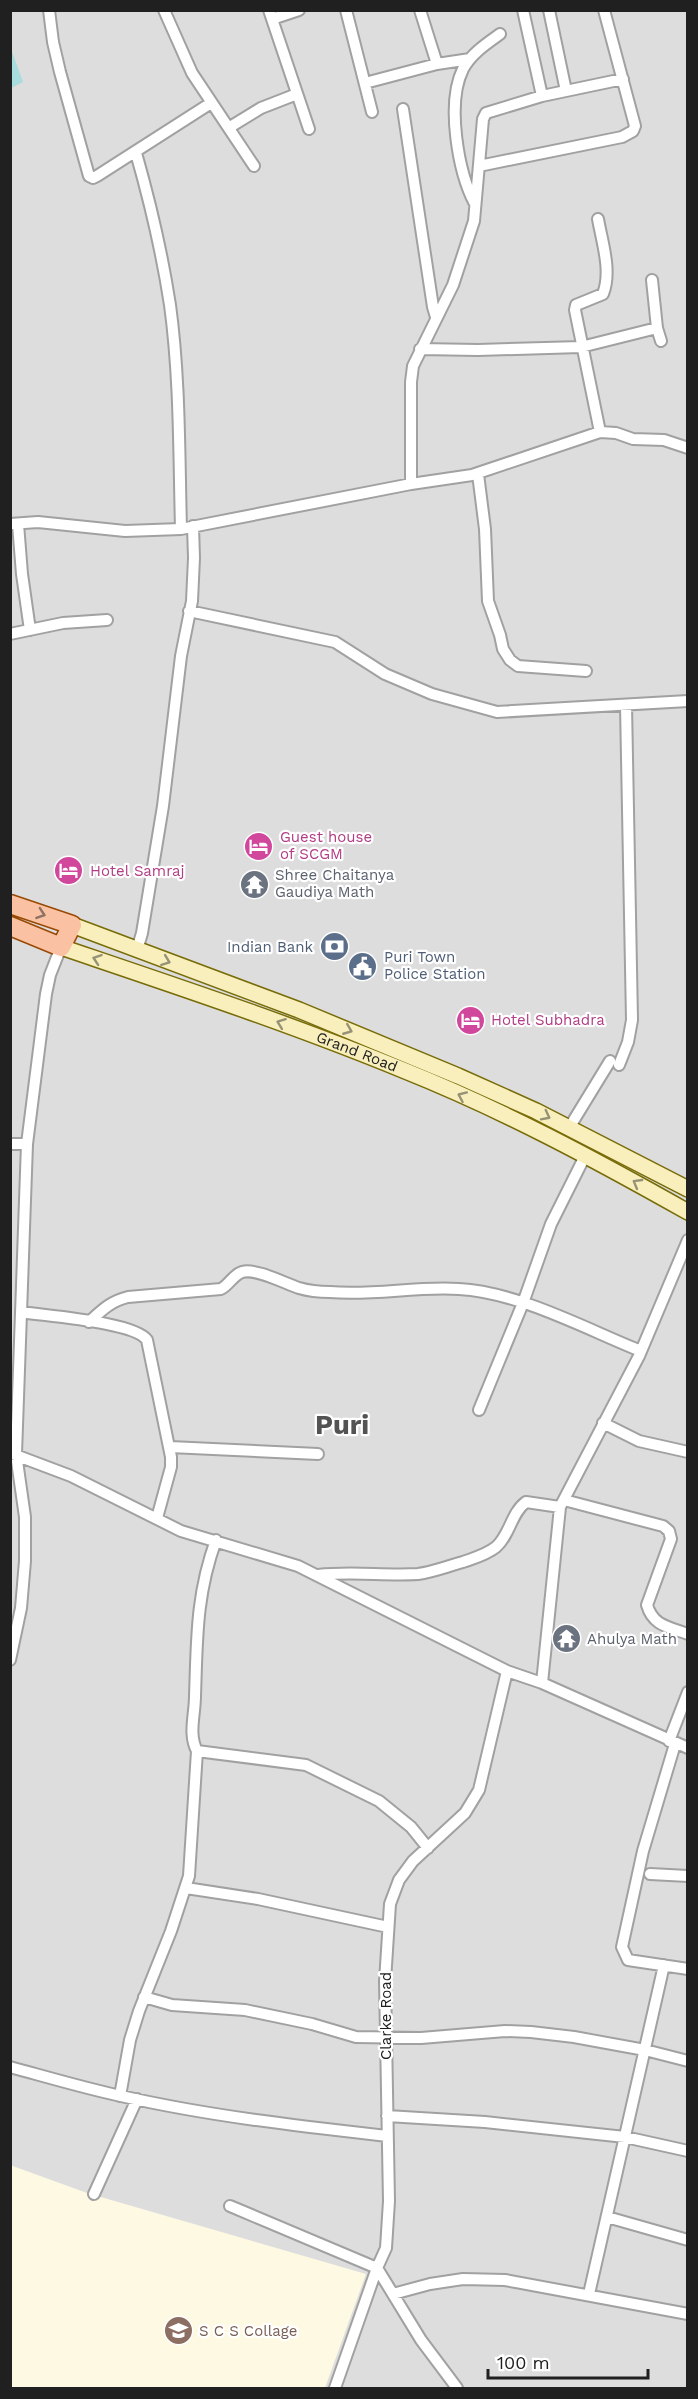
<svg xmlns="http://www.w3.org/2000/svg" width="698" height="2399" font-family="'Work Sans',sans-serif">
	<rect width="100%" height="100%" fill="#f1ebe7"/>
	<!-- residential -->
	<path fill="#deddde" d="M11 11H687V2388H11Z"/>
	<!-- education -->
	<path fill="#fef9e2" d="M10 2165 87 2193 366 2274 325 2388H11Z"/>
	<!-- water -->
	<path fill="#a9dcdd" d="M10 46 23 82 11 88H10Z"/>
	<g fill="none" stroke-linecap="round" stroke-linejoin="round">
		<defs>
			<path id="minor" d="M49 10 53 42 60 72 89 176 93 178 97 176 211 103
				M164 10 192 73 254 166
				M269 10 309 129
				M346 10 372 112
				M420 10 437 64
				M523 10 542 96
				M549 10 566 91
				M272 19 299 10
				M365 83 437 64 470 59
				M403 109 433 307 436 317
				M230 127 261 108 297 94
				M136 153C150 202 162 253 170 305 180 378 179 454 181 529
				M479 166 622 137 633 131 635 126 604 10
				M475 204C458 172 446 103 463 69 471 54 486 44 500 34
				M598 219C602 242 612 271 603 294L576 305 575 310 600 432
				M652 280 657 328 661 341
				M420 349 478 350 581 347 657 328
				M478 474 485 529 488 601 500 635 503 649 510 660 518 666 586 671
				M411 484V382L413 366 453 285 474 221 483 119 486 113 542 96 623 79
				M10 524 38 522 125 531 181 529 411 484 472 475 600 432 616 433 633 439 664 440 688 448
				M18 524 22 574 30 630
				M189 611 335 642 385 674 432 694 497 712 688 701
				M10 634 63 623 107 620
				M137 950 142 933 163 806 181 656 192 601 194 558 193 526
				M619 1065 628 1042 632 1020 626 705
				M569 1128 610 1061
				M10 1144H27
				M21 1312C46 1316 135 1322 147 1340L171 1457V1467L157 1518
				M89 1322C102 1310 111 1301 128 1297L221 1289C230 1284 233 1275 242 1272 256 1268 284 1283 299 1288 309 1291 320 1292 330 1292 373 1296 416 1286 459 1289 518 1292 586 1329 641 1351
				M479 1410 523 1303 551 1224 586 1154
				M603 1423 639 1441 688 1452
				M170 1447 318 1454
				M10 1453 71 1476 181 1531 298 1566 507 1671 542 1683 688 1748
				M564 1500 663 1526 669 1531 671 1539 647 1605C653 1626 669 1627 688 1634
				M318 1575C351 1571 385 1576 418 1574 433 1572 448 1566 463 1562 474 1558 486 1555 496 1547 510 1535 511 1513 526 1502L560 1507
				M10 1660 21 1608 25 1561V1517L16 1454 27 1144 46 994 50 975 61 947
				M542 1683 560 1507 639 1356 688 1240
				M669 1741 688 1692
				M675 1744 643 1851 622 1947 628 1960 688 1969
				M197 1751 306 1765 379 1801 411 1827 428 1848
				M650 1874 688 1876
				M186 1888 258 1899 388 1927
				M144 1997 172 2005 245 2010 312 2024 356 2037 421 2038 505 2031 531 2032 574 2037 645 2050 688 2061
				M10 2067C47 2077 84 2088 121 2096 209 2116 298 2126 387 2136
				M120 2096 130 2040 139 2011 171 1931 189 1876 197 1751C188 1734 195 1715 195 1696 197 1639 196 1595 216 1540
				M387 2116 485 2122 625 2137 688 2151
				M94 2194 137 2099
				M230 2206 377 2268 421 2340 457 2388
				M607 2217 688 2240
				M393 2294 430 2284 463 2279 505 2280 688 2314
				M589 2294 664 1965
				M335 2388 377 2268 386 2248 389 2201 385 1981 390 1904 399 1880 413 1861 465 1813 479 1790 507 1671"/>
			<g id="secondary">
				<path d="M72 925 299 1010 458 1076 536 1111 688 1189"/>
				<path id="s1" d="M61 947C176 986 291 1024 403 1070 503 1110 594 1159 688 1212"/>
			</g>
			<path id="primary" d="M10 904 72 925 61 947 10 926"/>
		</defs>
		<!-- minor casing -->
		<use href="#minor" stroke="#a1a1a1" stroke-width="14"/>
		<!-- secondary casing -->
		<use href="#secondary" stroke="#776c07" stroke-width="18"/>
		<!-- primary casing -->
		<use href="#primary" stroke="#994903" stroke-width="21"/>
		<!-- minor -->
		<use href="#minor" stroke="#fff" stroke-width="10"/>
		<!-- secondary -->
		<use href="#secondary" stroke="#f8efbd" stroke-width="15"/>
		<!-- primary -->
		<use href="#primary" stroke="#fac2a3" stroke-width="18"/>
	</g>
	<!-- one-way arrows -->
	<defs><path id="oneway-chevron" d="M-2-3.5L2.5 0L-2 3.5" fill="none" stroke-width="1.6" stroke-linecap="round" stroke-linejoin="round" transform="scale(1.5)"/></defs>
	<use stroke="#8d7162" href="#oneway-chevron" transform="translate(41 914) rotate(19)"/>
	<g stroke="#979276">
		<use href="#oneway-chevron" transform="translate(97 959) rotate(-161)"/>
		<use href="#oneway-chevron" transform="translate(166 961) rotate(21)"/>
		<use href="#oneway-chevron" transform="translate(281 1023) rotate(-159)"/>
		<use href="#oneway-chevron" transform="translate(348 1030) rotate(22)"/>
		<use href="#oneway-chevron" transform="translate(462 1096) rotate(-156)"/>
		<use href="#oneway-chevron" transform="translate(546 1116) rotate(27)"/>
		<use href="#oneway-chevron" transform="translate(637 1183) rotate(-150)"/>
	</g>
	<!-- icons -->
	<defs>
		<symbol id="hotel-disc" viewBox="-11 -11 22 22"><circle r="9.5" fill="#d1479c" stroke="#fff"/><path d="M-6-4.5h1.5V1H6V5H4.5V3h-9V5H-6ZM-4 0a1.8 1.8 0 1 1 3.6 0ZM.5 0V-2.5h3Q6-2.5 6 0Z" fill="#fff"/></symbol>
		<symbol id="temple-disc" viewBox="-11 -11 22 22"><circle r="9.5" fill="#6b7280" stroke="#fff"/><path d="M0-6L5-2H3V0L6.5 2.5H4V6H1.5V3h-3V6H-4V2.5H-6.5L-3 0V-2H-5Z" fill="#fff"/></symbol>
		<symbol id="bank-disc" viewBox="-11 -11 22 22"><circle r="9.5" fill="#5c6f8a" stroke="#fff"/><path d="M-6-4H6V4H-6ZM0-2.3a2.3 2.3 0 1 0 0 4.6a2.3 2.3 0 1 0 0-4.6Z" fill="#fff"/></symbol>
		<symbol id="civic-disc" viewBox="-11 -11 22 22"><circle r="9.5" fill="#5c6f8a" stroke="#fff"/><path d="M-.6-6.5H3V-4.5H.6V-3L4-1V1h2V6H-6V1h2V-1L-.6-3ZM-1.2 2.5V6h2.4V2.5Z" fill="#fff"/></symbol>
		<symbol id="university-disc" viewBox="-11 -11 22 22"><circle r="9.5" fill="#8d6e63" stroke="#fff"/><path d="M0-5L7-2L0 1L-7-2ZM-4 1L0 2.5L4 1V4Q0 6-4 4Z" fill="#fff"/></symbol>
	</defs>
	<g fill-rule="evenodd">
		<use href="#hotel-disc" x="242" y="830" width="33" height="33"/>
		<use href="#hotel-disc" x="52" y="854" width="33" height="33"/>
		<use href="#temple-disc" x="238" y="868" width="33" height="33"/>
		<use href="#bank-disc" x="318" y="930" width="33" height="33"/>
		<use href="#civic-disc" x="346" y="950" width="33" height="33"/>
		<use href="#hotel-disc" x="454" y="1004" width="33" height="33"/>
		<use href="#temple-disc" x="550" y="1622" width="33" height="33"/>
		<use href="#university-disc" x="162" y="2314" width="33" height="33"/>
	</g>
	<g text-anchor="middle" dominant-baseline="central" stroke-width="4.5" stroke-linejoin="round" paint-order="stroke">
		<!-- hotel labels -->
		<g font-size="15" fill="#b23c85" stroke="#fff" text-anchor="start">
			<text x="280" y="837">Guest house<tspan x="280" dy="17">of SCGM</tspan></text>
			<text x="90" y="871">Hotel Samraj</text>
			<text x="491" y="1020">Hotel Subhadra</text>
		</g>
		<!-- worship labels -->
		<g font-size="15" fill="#5b616d" stroke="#fff" text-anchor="start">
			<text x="275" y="875">Shree Chaitanya<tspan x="275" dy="17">Gaudiya Math</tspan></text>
			<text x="587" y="1639">Ahulya Math</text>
		</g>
		<!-- service labels -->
		<g font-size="15" fill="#4e5e75" stroke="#fff" text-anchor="end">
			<text x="313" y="947">Indian Bank</text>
			<text x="384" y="957" text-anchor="start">Puri Town<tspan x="384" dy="17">Police Station</tspan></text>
		</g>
		<!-- street labels -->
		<g font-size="15" fill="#202020" stroke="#fff">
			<text stroke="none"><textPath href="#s1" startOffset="314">Grand Road</textPath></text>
			<text transform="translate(386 2016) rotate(-90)">Clarke Road</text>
		</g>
		<!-- education labels -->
		<g font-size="15" fill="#785e54" stroke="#fff" text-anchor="start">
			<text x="199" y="2331">S C S Collage</text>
		</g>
		<!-- town labels -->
		<g font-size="27" font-weight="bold" fill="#535353" stroke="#fff">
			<text x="342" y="1425">Puri</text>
		</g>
	</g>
	<!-- border -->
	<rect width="698" height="2399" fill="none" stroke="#202020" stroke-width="24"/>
	<!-- scale -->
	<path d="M488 2369v9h160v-9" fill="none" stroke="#202020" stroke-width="3"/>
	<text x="497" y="2369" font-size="18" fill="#202020" stroke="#ffffff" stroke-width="4.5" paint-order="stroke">100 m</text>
</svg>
